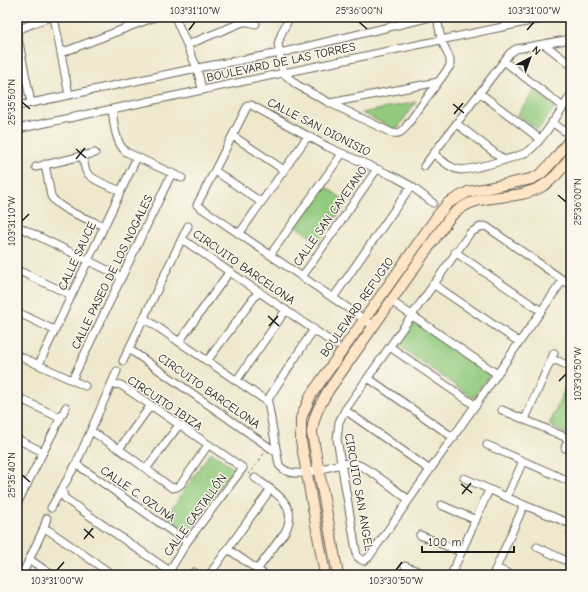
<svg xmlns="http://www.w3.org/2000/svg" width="588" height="592" font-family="'Comic Neue',sans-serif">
	<rect width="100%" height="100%" fill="#fbf7ec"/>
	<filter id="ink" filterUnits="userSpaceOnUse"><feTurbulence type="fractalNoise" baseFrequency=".025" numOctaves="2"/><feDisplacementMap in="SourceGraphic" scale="8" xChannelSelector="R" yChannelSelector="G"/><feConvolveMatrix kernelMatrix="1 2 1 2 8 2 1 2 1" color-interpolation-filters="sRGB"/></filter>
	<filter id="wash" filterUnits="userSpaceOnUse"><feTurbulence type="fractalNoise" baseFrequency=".012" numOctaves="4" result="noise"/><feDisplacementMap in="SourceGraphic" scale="16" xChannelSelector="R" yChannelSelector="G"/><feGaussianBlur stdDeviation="0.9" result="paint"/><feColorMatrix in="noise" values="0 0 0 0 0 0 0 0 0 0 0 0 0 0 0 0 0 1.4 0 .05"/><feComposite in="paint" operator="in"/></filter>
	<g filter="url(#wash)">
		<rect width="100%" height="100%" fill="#efe8cd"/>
		<!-- green -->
		<path fill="#92ca7e" stroke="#57734d" d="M535 90 556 105 538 130 517 115Z
			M416 102 396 130 362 113Z
			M322 184 347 202 318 242 293 224Z
			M412 319 490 374 473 398 395 343Z
			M571 375V426L567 435 549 425Z
			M211 452 233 468 187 534 165 518Z"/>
	</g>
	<g filter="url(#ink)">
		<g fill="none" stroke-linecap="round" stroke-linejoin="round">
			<defs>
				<path id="street" d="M54 17 69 95
					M175 17 197 68 202 89
					M290 17 282 32 278 44 283 73 297 85 330 103 392 133C398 134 401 133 405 128L450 66V59L441 39 437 17
					M17 30 49 17
					M17 33 31 103
					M544 44 571 65
					M187 45 243 22H248L256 24
					M61 53 155 17
					M504 61 563 107
					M480 93 540 139
					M330 103 438 82
					M17 106 197 68 280 53 431 17
					M112 109C114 124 115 142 126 152L182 178
					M552 122 571 136
					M457 124 504 160
					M17 129 550 17
					M233 136 284 170
					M434 154C442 160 450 169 461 170 473 169 521 157 530 150 543 140 561 110 571 95
					M83 155C84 160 84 166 86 171 90 180 112 187 121 191
					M45 164 51 196C59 210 88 219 104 226
					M424 166 510 53 516 49 571 39
					M36 167 95 153
					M17 169H19
					M215 171 261 202
					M17 226 122 277
					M239 234 308 136
					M182 239 336 345
					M455 252 541 311
					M270 255 342 154
					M17 270 71 295
					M302 277 377 169
					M563 280 369 557 364 561 360 559 357 556 337 439 339 422 345 410 470 233 482 226 487 227 563 280 571 285
					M433 284 519 342
					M333 298 411 186
					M391 301 497 374
					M17 312 54 330
					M144 318 268 402
					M374 326 197 205 248 105H251L328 147 395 177 411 186 433 203
					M314 329 270 396 268 402 279 465C294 485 331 462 352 463 365 464 398 492 409 500
					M179 342 230 271
					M390 347 476 406
					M129 349 276 452
					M17 355 85 386
					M123 361 188 226
					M207 361 259 291
					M551 361H558L571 367
					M39 364 137 157
					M368 378 454 438
					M72 380 172 173
					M236 381 286 310
					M112 384 121 385 243 468 187 542 167 575
					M17 397 60 418
					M345 410 430 470
					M502 410 565 437 568 438
					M525 419 554 353
					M91 431 119 449 172 488 177 487 181 484 208 445
					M17 439 43 452
					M487 445 571 482
					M565 448 571 430
					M119 449 151 405
					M76 464 187 542
					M146 469 179 425
					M255 478C274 492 300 504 285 532L257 570
					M464 478 524 505 571 524
					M17 480 27 485
					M62 489 64 497 67 500 168 570
					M507 497 523 461
					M17 504 66 407
					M441 505 476 520
					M51 508 76 464 117 371
					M43 530H48L51 532 113 575
					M571 534V533
					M420 535 461 552
					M537 547 571 563
					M228 549 265 575
					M29 559 52 575
					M405 566 427 575
					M496 568 512 575
					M194 572 198 575
					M22 575 43 530 47 518
					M210 575 212 571 270 490
					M451 575 489 490
					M493 575 524 505"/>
				<path id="secondary" d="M325 575 301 441V418L311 395 438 215 448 203 468 192 531 179 541 174 555 159 571 138
					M338 575 312 433C313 416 320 405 328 391L450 217C457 210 466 204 476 201 497 195 521 198 541 187 554 180 563 168 571 156"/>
			</defs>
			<!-- street casing -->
			<use href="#street" stroke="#66635a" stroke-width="9"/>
			<!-- secondary casing -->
			<use href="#secondary" stroke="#66635a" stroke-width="12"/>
			<!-- path -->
			<path stroke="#66635a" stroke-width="1" stroke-dasharray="3 3" stroke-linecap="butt" d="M248 473 250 474 265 452"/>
			<!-- street -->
			<use href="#street" stroke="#fff" stroke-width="7"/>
			<!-- secondary -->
			<use href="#secondary" stroke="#fee5c5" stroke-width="10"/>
		</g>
	</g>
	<!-- ticks -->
	<path fill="none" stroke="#1c1c1c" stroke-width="1.5" d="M359 22 367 29M189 30 195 22M527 30 534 22M22 102 30 109M453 104 464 113M454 114 463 103M76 149 86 158M76 159 85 148M558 195 566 202M22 221 29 214M268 316 279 326M269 326 278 316M559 381 566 374M22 475 30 482M461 484 472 493M462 494 471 483M84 529 94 538M84 539 93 528M57 570 64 562M396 570 402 562"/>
	<g text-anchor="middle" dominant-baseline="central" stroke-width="3" stroke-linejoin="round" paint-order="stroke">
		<!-- street labels -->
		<g font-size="12" fill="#1c1c1c" stroke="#fbf7ec">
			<text transform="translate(281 62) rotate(-12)">BOULEVARD DE LAS TORRES</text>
			<text transform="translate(319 127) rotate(27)">CALLE SAN DIONISIO</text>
			<text transform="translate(330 216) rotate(-55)">CALLE SAN CAYETANO</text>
			<text transform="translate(77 256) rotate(-65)">CALLE SAUCE</text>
			<text transform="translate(244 267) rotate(35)">CIRCUITO BARCELONA</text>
			<text transform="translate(112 272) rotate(-64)">CALLE PASEO DE LOS NOGALES</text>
			<text transform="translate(357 307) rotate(-55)">BOULEVARD REFUGIO</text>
			<text transform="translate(209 391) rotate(35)">CIRCUITO BARCELONA</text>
			<text transform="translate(165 403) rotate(34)">CIRCUITO IBIZA</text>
			<text transform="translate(359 492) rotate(80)">CIRCUITO SAN ANGEL</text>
			<text transform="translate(138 494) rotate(35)">CALLE C. OZUNA</text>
			<text transform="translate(195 515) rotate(-54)">CALLE CASTALLÓN</text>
		</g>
	</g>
	<!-- margin -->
	<rect width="588" height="592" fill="none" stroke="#fbf7ec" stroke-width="44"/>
	<!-- north arrow -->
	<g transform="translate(530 58) rotate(41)" stroke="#fbf7ec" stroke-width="3" paint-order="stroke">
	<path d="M0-3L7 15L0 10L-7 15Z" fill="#1c1c1c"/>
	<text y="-6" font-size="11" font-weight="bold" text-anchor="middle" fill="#1c1c1c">N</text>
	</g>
	<!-- scale -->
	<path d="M422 546v6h92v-6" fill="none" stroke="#1c1c1c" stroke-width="2"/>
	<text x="428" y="546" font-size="12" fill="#1c1c1c" stroke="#fbf7ec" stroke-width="3" paint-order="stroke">100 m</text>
	<rect x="22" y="22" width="544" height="548" fill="none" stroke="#1c1c1c" stroke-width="1.5"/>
	<g font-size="10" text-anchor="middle" fill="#1c1c1c">
		<text x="195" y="14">103°31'10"W</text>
		<text x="359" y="14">25°36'00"N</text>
		<text x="534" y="14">103°31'00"W</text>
		<text transform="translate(11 102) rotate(-90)" y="4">25°35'50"N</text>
		<text transform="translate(577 202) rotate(-90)" y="4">25°36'00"N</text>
		<text transform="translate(11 221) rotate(-90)" y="4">103°31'10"W</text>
		<text transform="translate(577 374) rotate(-90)" y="4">103°30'50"W</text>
		<text transform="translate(11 475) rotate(-90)" y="4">25°35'40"N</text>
		<text x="57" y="584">103°31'00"W</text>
		<text x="396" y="584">103°30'50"W</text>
	</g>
</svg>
